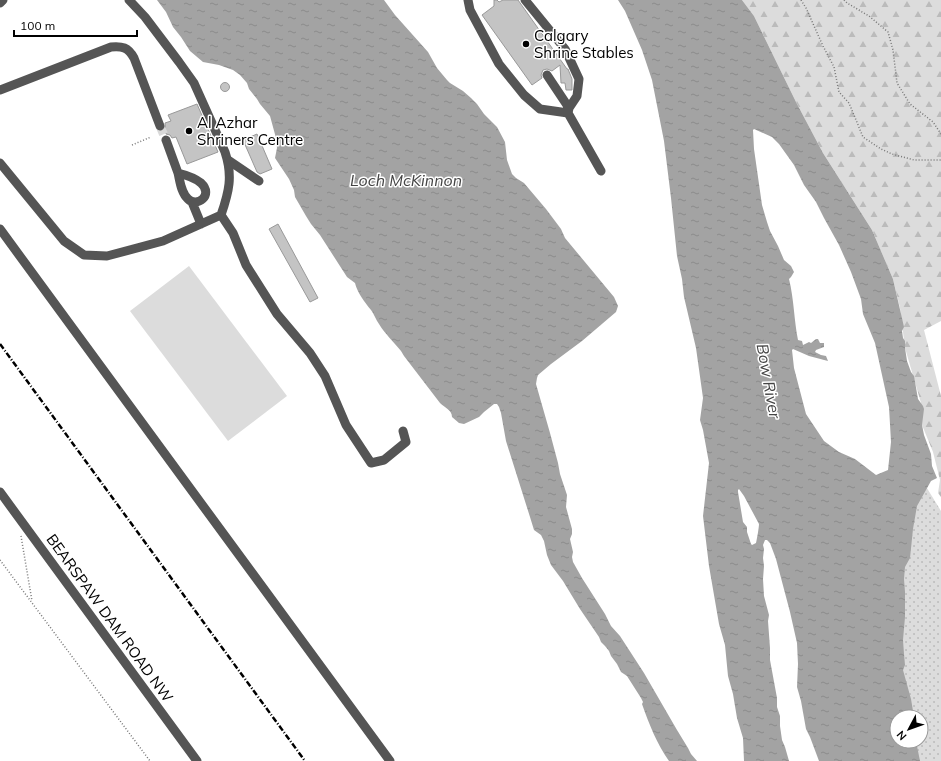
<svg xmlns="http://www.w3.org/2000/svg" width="941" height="761" font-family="Mulish,sans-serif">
	<defs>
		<pattern id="grass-dots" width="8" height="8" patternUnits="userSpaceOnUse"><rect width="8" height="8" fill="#dcdcdc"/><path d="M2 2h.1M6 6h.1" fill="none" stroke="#bbb" stroke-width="1.8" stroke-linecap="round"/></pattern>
		<pattern id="forest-firs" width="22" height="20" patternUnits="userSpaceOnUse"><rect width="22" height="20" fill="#dcdcdc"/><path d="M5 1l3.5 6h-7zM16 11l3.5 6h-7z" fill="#bbb"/></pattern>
		<pattern id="water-ripples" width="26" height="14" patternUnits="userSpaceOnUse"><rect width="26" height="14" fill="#a3a3a3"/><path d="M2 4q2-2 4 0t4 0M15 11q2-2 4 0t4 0" fill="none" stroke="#8b8b8b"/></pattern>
	</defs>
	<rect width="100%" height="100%" fill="#fff"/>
	<!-- grass -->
	<path fill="url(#grass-dots)" d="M922 480 941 511V761H912L908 741H921V717H903L900 545Z"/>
	<!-- forest -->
	<path fill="url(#forest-firs)" d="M742 0H941V321L924 330 941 396V497L938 493 940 480 933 452 922 425 921 403 905 348 900 308 893 279 872 230 823 153 796 102 754 16Z"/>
	<!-- park -->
	<path fill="#dcdcdc" d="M189 266 287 396 228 441 130 311Z"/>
	<!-- water -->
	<path fill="url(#water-ripples)" fill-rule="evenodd" d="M157 0H384L395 15 428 52 437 68 447 80 450 83 463 91 471 98 477 104 484 114 497 127 505 142 507 160 512 174 516 178 524 183 546 209 561 229 565 238 614 297 618 306 616 312 582 341 551 364 538 375 537 378 536 384 550 433 558 463 560 474 567 495 566 507 572 529V534L570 539 573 552 572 557 573 562 582 578 605 614 611 626 620 636 644 673 677 730 688 748 691 754 697 761H669C657 744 649 724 642 704L643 702 641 698 627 676 621 672 617 664 611 656 609 651 605 646 601 642 599 637 580 609 563 581 551 565 547 555 544 541 541 535 534 530 530 517 506 441 501 413 499 407 497 404H494L484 412 479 417 464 424 459 423 452 417C452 410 445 408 440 403L404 356 401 351C394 342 385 334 379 324 376 320 374 314 371 310 365 303 357 292 355 283L347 277 320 235 311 224 306 216 295 197 294 190 289 179 275 158 277 148 276 138 270 116 260 104 257 99 249 89 247 83 240 75 233 70 219 65 203 62 190 51 181 37 173 27 166 12Z
		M618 0H742L754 16 796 102 823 153 872 230 893 279 904 327 902 331 903 338 905 341V348L907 361 911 372 914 376 918 399 923 406 924 409 922 425 924 435 931 454 932 466 937 478 931 481 917 506 913 529 910 558 905 567 904 579 905 592V617L903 640 904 654 905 665 903 670 911 699 914 717H897V741H918L917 746 920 761H819L810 737 806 729 801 701 797 687 798 664 797 643 790 612 776 559 770 543 767 540H765L763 545 764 549 763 558 764 566 763 579 764 596 769 615 768 621 770 648V660L777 698V707L780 716V726L782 740 785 747 789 761H744L743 738 737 718 733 694 728 676 725 645 719 624 709 566 703 516 709 463 703 430 700 420 703 398 696 348 684 297 682 279 677 256 671 198 664 141 652 80 642 50 625 11ZM754 129 772 137 779 144 794 165 804 185 816 202 824 218 839 245 851 272 861 299 863 314 875 343 889 407 891 442 888 470 876 475 855 459 839 452 824 441 806 414 794 368 792 350 793 349 809 356 828 361 826 356 821 355 815 352 816 350 824 347V343H820L818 339H816L811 343 809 342 803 345 802 341 798 340C794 320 794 299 789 279L791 277 794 272 791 266 784 260 778 246 770 231 767 222 762 205 754 149 753 130ZM739 489 744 496 759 524C759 527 757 539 756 543L752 545 751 544 747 532V527L743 522 738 492V490Z"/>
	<!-- building -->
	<path fill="#c4c4c4" stroke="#999" d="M494 0H497L499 2 503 0H518L567 69H568L572 79V90H566L565 83H561L560 65 552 71 547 69 543 70 541 75 542 78 532 85 482 15 494 6Z
		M220.5 87a4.5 4.5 0 1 1 9 0a4.5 4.5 0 1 1-9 0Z
		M197 104 218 152 187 164 176 137 172 138 170 135 166 134 165 123 171 121 168 115Z
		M257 134 272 169 260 174 257 172 243 140Z
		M278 224 318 298 310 302 269 229Z"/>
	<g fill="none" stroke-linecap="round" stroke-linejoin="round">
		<!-- minor-tunnel -->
		<path stroke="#d9d9d9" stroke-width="9" stroke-dasharray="9 4.5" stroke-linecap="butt" d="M160 126 166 140"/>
		<!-- path -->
		<path stroke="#777" stroke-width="1.5" stroke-dasharray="1 2" stroke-linecap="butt" d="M801 0 806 8 823 46 834 67 839 92 849 103 863 137 881 149 892 154 914 160H941
			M844 0 847 3 869 16 888 32 893 50 897 83 910 104 933 122 941 134
			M132 145 151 137
			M21 536 32 601
			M0 560 150 761"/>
		<!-- minor -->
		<path stroke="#555" stroke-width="9" d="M468 0 470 10 499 64 524 95 540 109 568 113 569 108 577 96 579 79 565 49 525 0
			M0 3 3 0
			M547 75 569 108
			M0 90 111 47C122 46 128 47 134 58L160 126
			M568 113 601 171
			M166 140 178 173
			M228 160 259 181
			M0 163 64 241 84 255 107 256 163 241 221 215C229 192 233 176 225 152L194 83 179 62 145 17 129 0
			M178 173C186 175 195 178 201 183 214 195 197 208 188 199 181 193 180 181 178 173Z
			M192 202 201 224
			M221 215 233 233 246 265 277 314 310 353 325 376 346 425 371 463 384 460 406 442 403 431
			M0 229 390 761
			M0 492 197 761"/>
		<!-- rail -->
		<path stroke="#000" stroke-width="2.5" stroke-dasharray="6 2 1 2" stroke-linecap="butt" d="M0 344 305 761"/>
	</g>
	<!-- markers -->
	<g fill="#000" stroke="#fff" stroke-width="1.5">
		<circle cx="526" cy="44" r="4"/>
		<circle cx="189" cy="131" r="4"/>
	</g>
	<g text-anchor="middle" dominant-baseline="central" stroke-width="3" stroke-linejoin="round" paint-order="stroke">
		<!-- poi labels -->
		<g font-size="15" fill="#000" stroke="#fff" text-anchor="start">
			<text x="534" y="35">Calgary<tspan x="534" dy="17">Shrine Stables</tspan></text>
			<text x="197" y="122">Al Azhar<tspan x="197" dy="17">Shriners Centre</tspan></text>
		</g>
		<!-- street labels -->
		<g font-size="15" fill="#000" stroke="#fff">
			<text transform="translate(110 618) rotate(54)">BEARSPAW DAM ROAD NW</text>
		</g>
		<!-- water labels -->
		<g font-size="16" font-style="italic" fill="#444" stroke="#fff">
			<text x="406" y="180">Loch McKinnon</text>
			<text transform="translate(769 381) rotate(80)">Bow River</text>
		</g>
	</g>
	<!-- north arrow -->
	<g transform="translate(909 729) rotate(229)"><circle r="19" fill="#ffffff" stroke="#999999"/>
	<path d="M0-3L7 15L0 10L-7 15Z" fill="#000000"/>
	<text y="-6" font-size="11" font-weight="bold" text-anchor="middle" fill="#000000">N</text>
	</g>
	<!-- scale -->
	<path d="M14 30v6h123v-6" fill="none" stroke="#000000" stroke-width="2"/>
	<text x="20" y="30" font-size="12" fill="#000000" stroke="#ffffff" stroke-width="3" paint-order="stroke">100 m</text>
</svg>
